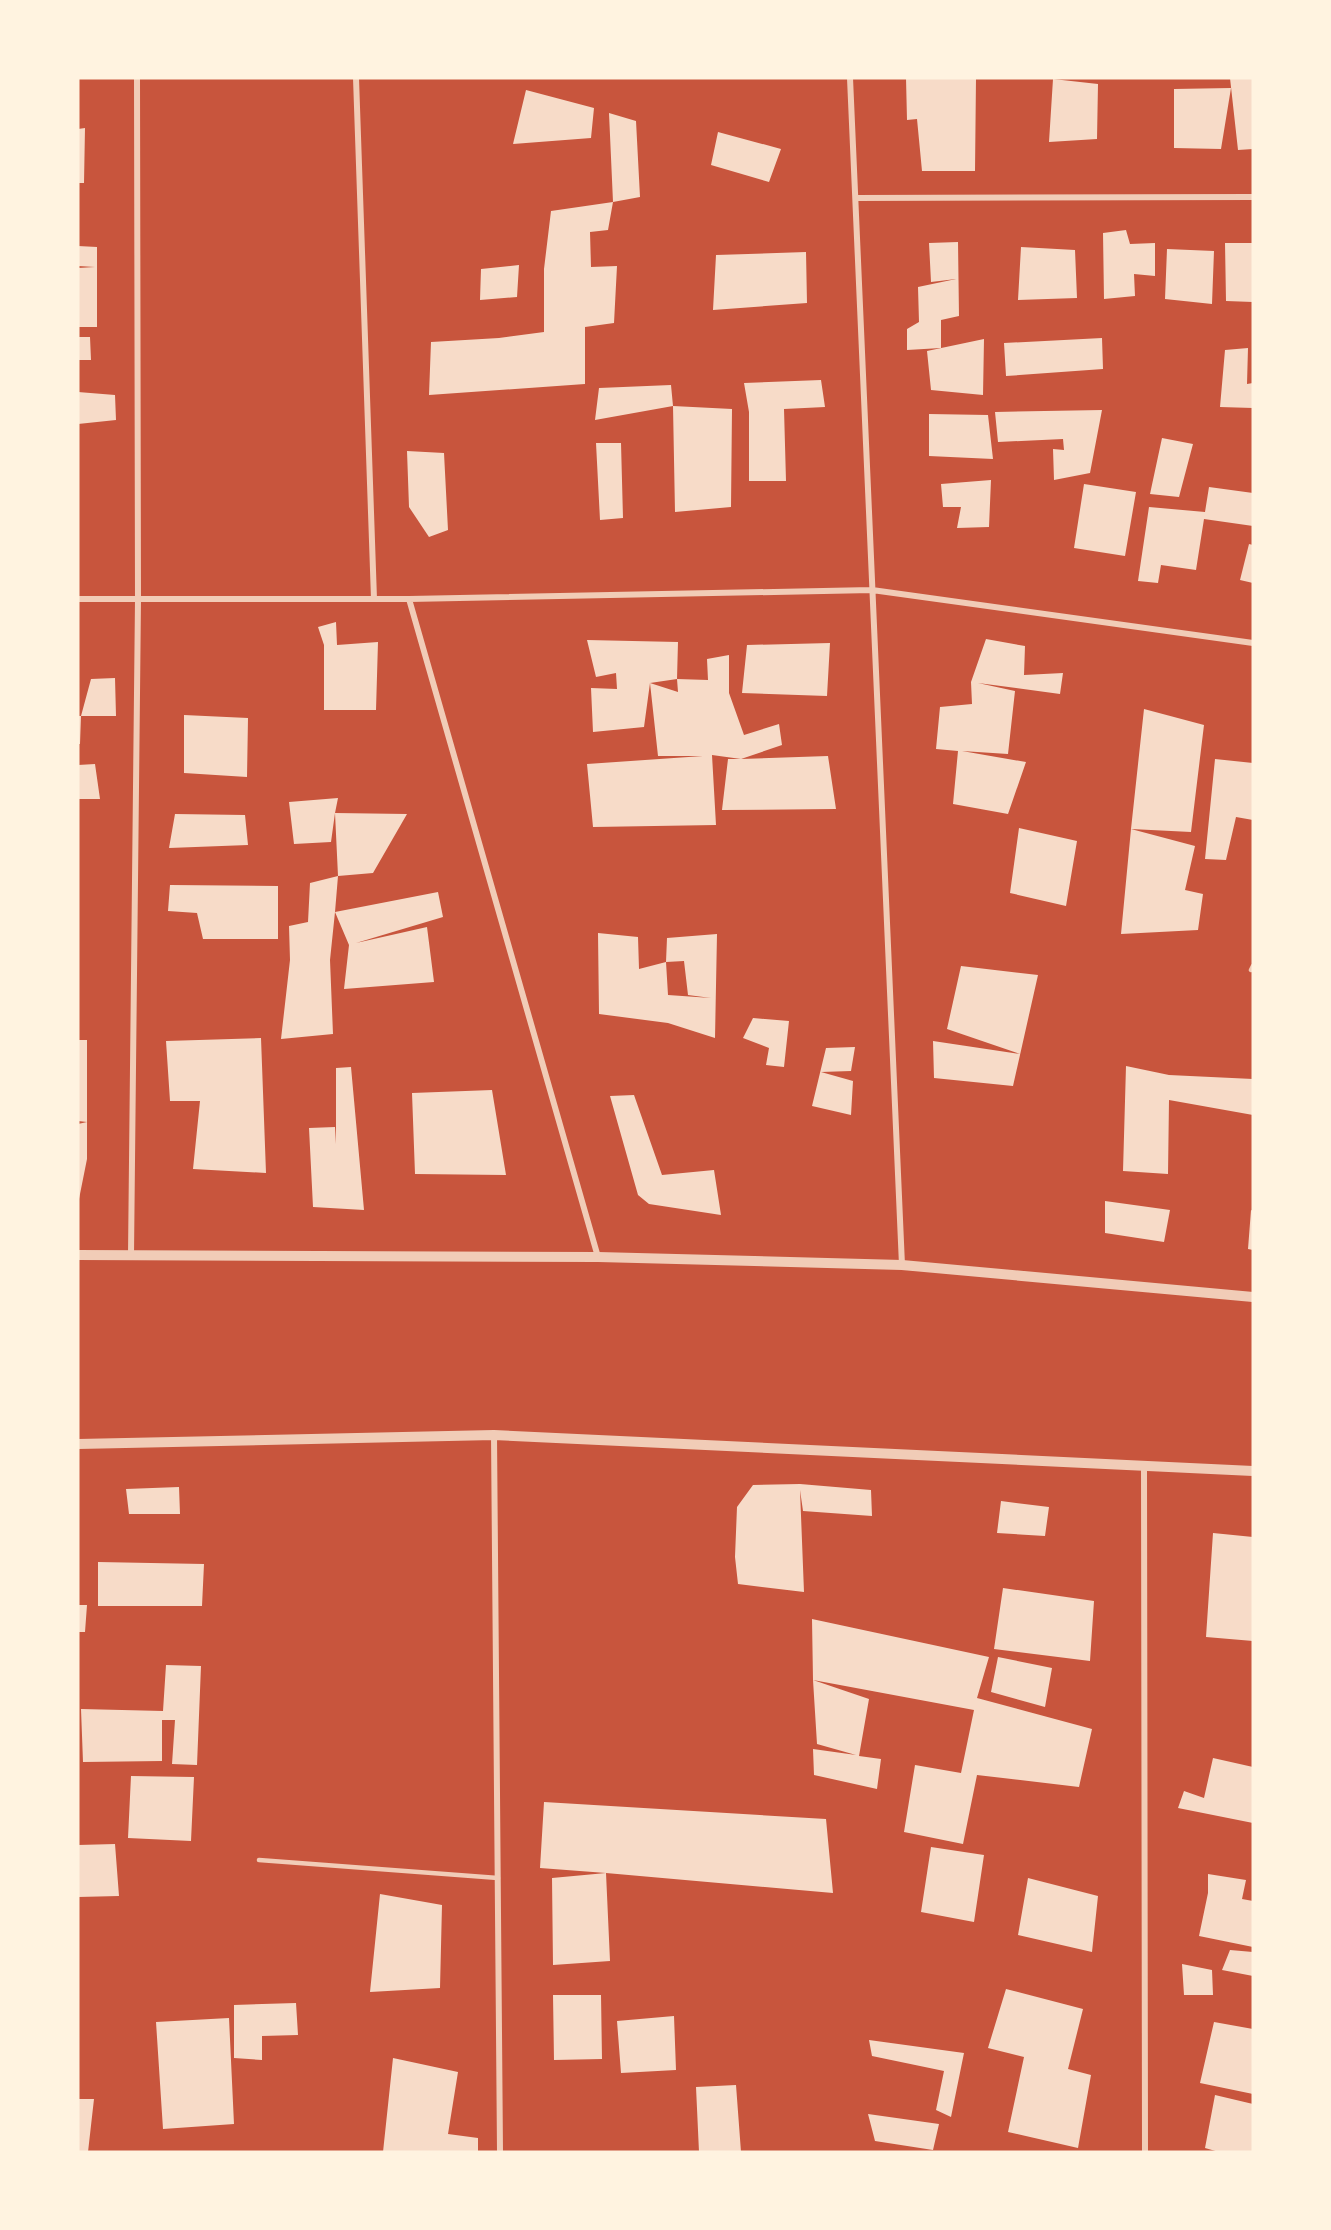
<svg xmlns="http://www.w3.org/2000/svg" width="1331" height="2230" font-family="Karla,sans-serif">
	<rect width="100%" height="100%" fill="#c8553d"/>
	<!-- building -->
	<path fill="#f7dbc8" d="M906 78H976L975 171H922L917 119 907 120Z
		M1230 78 1253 79V149L1238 150Z
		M1053 79 1098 84 1097 139 1049 142Z
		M1231 88 1221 149 1174 148V89Z
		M526 90 594 108 591 138 513 144Z
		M609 113 636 121 640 197 613 202 608 230 590 232 591 267 617 266 614 323 585 327V384L429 395 431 342 499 338 544 332V269L551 211 613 202Z
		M85 128 84 183H78V129Z
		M718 132 781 149 769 182 711 165Z
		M1126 230 1130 244 1155 243V276L1134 274 1135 296 1104 299 1103 233Z
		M958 242 959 316 941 320V348L907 350V329L919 322 918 287 956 279 931 282 929 243Z
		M1225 243H1253V302L1226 301Z
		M78 246 97 247V327H78V268L95 267 78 266Z
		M1021 247 1075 250 1077 298 1018 300Z
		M1167 249 1214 251 1212 304 1165 299Z
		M806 252 807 303 713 310 716 255Z
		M519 265 517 297 480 300 481 269Z
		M78 337H90L91 360H78Z
		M1102 338 1103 369 1006 376 1004 343Z
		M984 339 983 395 931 390 927 351Z
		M1248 348 1247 384 1253 383V408L1220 407 1225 350Z
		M821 380 825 407 784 409 786 481H749V412L744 383Z
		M671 385 673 406 732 409 731 507 675 512 673 406 595 420 599 388Z
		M78 392 115 395 116 420 78 424Z
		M1102 410 1090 473 1054 480 1053 449 1064 450 1063 439 998 442 995 412Z
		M929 414 988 415 993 459 929 456Z
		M1162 438 1193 444 1179 497 1150 494Z
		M596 443H621L623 518 600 520Z
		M407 451 444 453 448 530 429 537 409 507Z
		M991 480 989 527 957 528 961 507H943L941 484Z
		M1084 484 1136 492 1125 556 1074 548Z
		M1209 487 1253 493V526L1204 519 1196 570 1161 565 1158 583 1138 581 1149 507 1205 512Z
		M1249 544 1253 545V583L1240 580Z
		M336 622 337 645 378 642 376 710H324V645L318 627Z
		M986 639 1025 646 1024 675 1063 673 1060 694 978 683 1015 691 1008 754 962 751 1026 762 1008 814 953 804 958 751 936 749 940 707 972 704 971 682Z
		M587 640 678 642 677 679 650 683 644 727 593 732 591 688 617 689 616 673 596 677Z
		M830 643 827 696 742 693 747 645Z
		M729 655V693L744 735 779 724 782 745 741 759 828 756 836 809 722 810 728 759H741L712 755 716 825 593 827 587 764 703 756H658L650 683 678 692 677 679 708 680 707 659Z
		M115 678 116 716H81L91 679Z
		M1144 709 1204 725 1191 832 1131 829 1195 846 1185 890 1203 894 1198 930 1121 934 1131 829Z
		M184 715 248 718 247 777 184 773Z
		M78 716H81L80 744H78Z
		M1215 759 1253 763V820L1236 817 1226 860 1205 859Z
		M95 764 100 799H78V765Z
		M338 798 335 813 407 814 373 873 338 876 335 813 331 842 294 844 289 802Z
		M175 814 245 815 248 845 169 848Z
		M1019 828 1077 841 1066 906 1010 893Z
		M338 876 335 912 438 892 443 917 356 943 427 927 434 982 344 989 349 945 335 912 330 960 333 1034 281 1039 290 960 289 926 308 922 310 883Z
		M170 885 278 886V939H203L197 913 168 911Z
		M598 933 638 937 639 969 666 962 668 995 711 998 688 995 684 961 666 962 667 938 717 934 715 1038 668 1023 599 1014Z
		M961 966 1038 975 1013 1086 934 1078 933 1041 1020 1054 947 1029Z
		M753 1018 789 1021 784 1067 766 1065 769 1048 743 1038Z
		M261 1038 266 1173 193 1169 200 1101H170L166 1041Z
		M78 1040H87V1122L78 1121Z
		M855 1047 851 1071 821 1072 853 1081 851 1115 812 1106 826 1048Z
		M1126 1066 1169 1075 1253 1079V1115L1169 1100 1168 1174 1123 1171Z
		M351 1067 364 1210 313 1207 309 1128 335 1127 336 1144V1068Z
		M492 1090 506 1175 415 1174 412 1093Z
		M634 1095 662 1175 714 1170 721 1215 649 1204 638 1195 610 1096Z
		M87 1122V1159L78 1204V1124Z
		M1105 1201 1170 1210 1164 1242 1105 1233Z
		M1251 1210 1253 1211V1250L1248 1249Z
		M800 1484 871 1490 872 1516 803 1511 800 1490 804 1592 738 1584 735 1557 737 1507 753 1485Z
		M179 1487 180 1514H129L126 1489Z
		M1001 1501 1049 1507 1045 1536 997 1533Z
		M1213 1533 1253 1537V1641L1206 1637Z
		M98 1562 204 1564 202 1606H98Z
		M1003 1588 1094 1601 1090 1661 994 1649Z
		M78 1605H87L85 1632H78Z
		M812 1619 989 1657 977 1698 1092 1729 1079 1787 977 1775 963 1844 904 1832 915 1765 961 1773 974 1710 813 1680 869 1699 859 1756 881 1759 877 1789 814 1775 813 1749 856 1755 817 1744 813 1680Z
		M998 1657 1052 1668 1045 1707 991 1692Z
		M166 1665 201 1666 197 1765 172 1764 175 1720H162V1761L83 1762 81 1709 163 1711Z
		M1213 1758 1253 1767V1823L1178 1808 1184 1791 1204 1798Z
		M131 1776 194 1777 191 1841 128 1838Z
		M544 1802 826 1819 833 1893 606 1873 610 1961 553 1965 552 1878 606 1873 540 1868Z
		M115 1844 119 1896 78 1897V1845Z
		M931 1847 984 1855 974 1922 921 1912Z
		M1208 1874 1246 1880 1242 1899 1253 1901V1947L1199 1936 1208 1893Z
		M1028 1878 1098 1896 1092 1952 1018 1935Z
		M380 1894 442 1905 440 1988 370 1992Z
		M1230 1950 1253 1952V1976L1222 1970Z
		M1182 1964 1212 1970 1213 1995H1184Z
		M1006 1989 1083 2009 1068 2069 1091 2075 1078 2148 1008 2132 1024 2057 988 2048Z
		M553 1995H601L602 2059 554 2060Z
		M296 2003 298 2035 262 2036V2060L234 2058V2005Z
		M674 2016 676 2070 621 2073 617 2021Z
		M229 2018 234 2124 163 2129 156 2022Z
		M1214 2022 1253 2029V2094L1200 2083Z
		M869 2040 964 2053 951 2117 936 2110 944 2071 872 2056Z
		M393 2058 458 2072 448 2134 478 2138V2152H383Z
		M736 2085 741 2152H699L696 2087Z
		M1215 2095 1253 2104V2152H1219L1205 2148Z
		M78 2099H94L88 2152H78Z
		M868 2114 939 2124 933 2150 875 2141Z"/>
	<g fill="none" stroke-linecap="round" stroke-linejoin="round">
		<!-- service -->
		<path stroke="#f1ccb7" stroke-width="4.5" d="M1251 970 1253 966
			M259 1860 498 1878"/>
		<!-- minor -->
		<path stroke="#f1ccb7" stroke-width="6" d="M356 78 374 599
			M850 78 902 1265
			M856 198 1253 197
			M78 599H409L872 590 1253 643
			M409 599 598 1257
			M131 1255 138 600 137 78
			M494 1435 500 2152
			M1144 1466 1145 2152"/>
		<!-- tertiary -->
		<path stroke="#f1ccb7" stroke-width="10" d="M78 1255 598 1257 902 1265 1253 1297
			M78 1444 494 1435 1253 1471"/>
	</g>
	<!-- border -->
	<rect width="1331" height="2230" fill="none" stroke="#fff3e0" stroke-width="159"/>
</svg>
